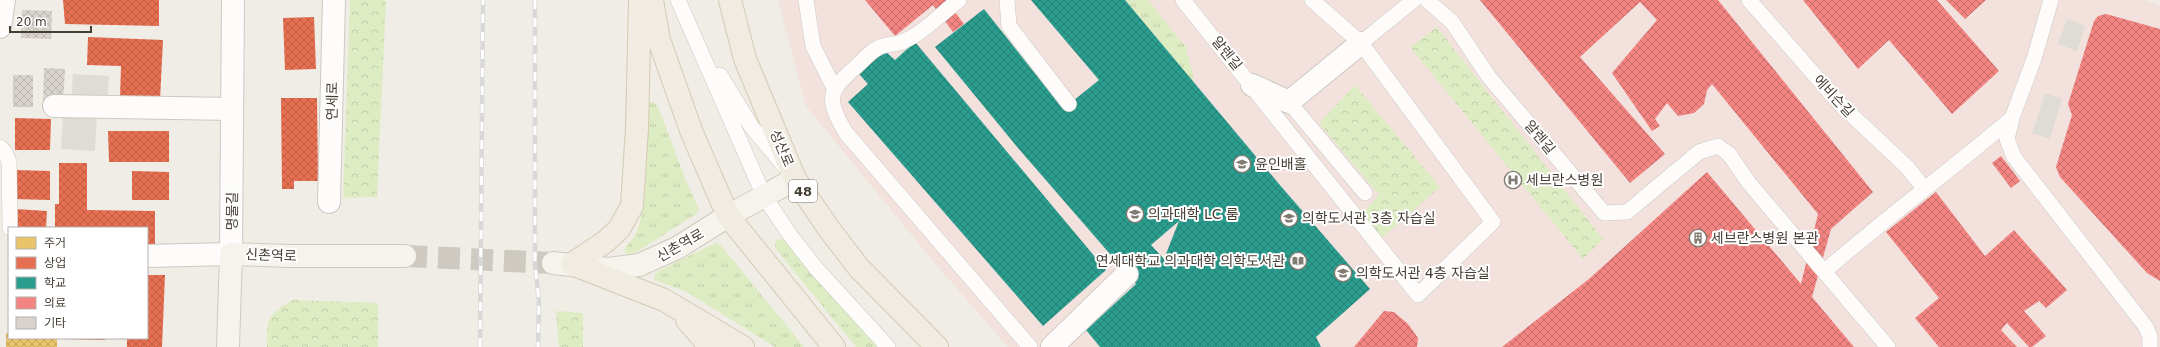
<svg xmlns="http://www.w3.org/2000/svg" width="2160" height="347" font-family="'DejaVu Sans','Noto Sans KR',sans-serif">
	<defs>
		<pattern id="grass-tufts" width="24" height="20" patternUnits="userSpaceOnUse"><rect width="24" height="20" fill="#deecc3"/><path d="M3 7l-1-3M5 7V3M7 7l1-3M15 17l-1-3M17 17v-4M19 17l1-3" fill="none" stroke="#c0cba8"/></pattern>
		<pattern id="forest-crowns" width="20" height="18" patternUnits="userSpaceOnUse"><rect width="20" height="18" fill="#deecc3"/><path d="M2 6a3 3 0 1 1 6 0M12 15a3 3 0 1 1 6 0" fill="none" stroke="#c0cba8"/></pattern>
		<pattern id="homes-cross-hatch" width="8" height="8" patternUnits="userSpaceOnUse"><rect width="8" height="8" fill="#e9c46a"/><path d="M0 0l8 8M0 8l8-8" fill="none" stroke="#bfa158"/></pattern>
		<pattern id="shops-cross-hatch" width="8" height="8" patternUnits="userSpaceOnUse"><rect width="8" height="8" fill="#e76f51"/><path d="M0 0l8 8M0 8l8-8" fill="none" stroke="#bd5d44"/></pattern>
		<pattern id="schools-cross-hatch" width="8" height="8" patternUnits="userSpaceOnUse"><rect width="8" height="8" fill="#2a9d8f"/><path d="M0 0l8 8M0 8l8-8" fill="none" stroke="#268175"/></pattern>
		<pattern id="health-cross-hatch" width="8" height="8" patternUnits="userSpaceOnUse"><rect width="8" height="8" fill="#f28482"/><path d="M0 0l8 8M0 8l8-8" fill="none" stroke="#c66d6b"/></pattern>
		<pattern id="building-cross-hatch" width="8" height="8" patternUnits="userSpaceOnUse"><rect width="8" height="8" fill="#d8d4cd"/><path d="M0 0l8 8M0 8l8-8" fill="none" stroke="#bbb7b0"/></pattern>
	</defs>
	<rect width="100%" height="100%" fill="#f0ede6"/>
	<!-- medical -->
	<path fill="#f3e1dd" d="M778 0H2145L2160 5V347H1008L938 267 806 106Z"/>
	<!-- grass -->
	<path fill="url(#grass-tufts)" d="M1125 0H1148L1186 47 1195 84Z
		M651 102 656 104 659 109 686 181 699 209 696 214 635 253 627 254 624 250C627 244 632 241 635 235 648 215 647 131 648 103Z
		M784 239 879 347H856L775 248 776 240Z
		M717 242 724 249 804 347H775L685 291 654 280 655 274 659 271Z"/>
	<!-- forest -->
	<path fill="url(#forest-crowns)" d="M350 0H386L377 197 343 198Z
		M1437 27 1603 239 1583 259 1410 47Z
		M1355 85 1440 187 1381 239 1363 213 1379 195 1319 123Z
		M292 300 378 303V347H267C267 317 267 316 292 300Z
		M556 311 583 313V347H559Z"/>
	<!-- parking -->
	<path fill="#dfdcd6" d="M2067 19 2085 26 2077 51 2058 44Z
		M73 74 109 76 107 114 97 113 95 151 61 149 63 117H70Z
		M2045 93 2062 99 2050 139 2032 133Z"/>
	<!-- homes -->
	<path fill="url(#homes-cross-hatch)" d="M6 333 9 334V338H57V347H6Z"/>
	<!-- shops -->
	<path fill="url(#shops-cross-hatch)" d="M63 0H159V26L65 24Z
		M314 17 316 69 285 70 283 18Z
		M88 37 163 40 160 100 120 98 121 66 87 65Z
		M281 98H317L318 181H294V189H282Z
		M15 118 51 119 50 150H15Z
		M108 131H169V162H109Z
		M59 163H87V210L155 211V251L147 250V228H55V204H59Z
		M14 170 50 171V200L13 199Z
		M132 171 169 172V200H132Z
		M15 209 47 211 46 228H14Z
		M147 275H165L162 347H127V338H147Z
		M65 338H105V340L65 339Z"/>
	<!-- schools -->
	<path fill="url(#schools-cross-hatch)" fill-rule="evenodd" d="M1031 0H1125L1279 184 1370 289 1316 337 1321 347H1100L1086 330 1136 284 1018 148 935 47 984 9 1063 109 1099 80ZM1179 221 1164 259 1151 245Z
		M915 42 1106 270 1043 326 848 102 868 84 859 74 885 51 895 60Z"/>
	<!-- health -->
	<path fill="url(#health-cross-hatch)" d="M865 0H946L964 24 953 32 933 5 895 36Z
		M1480 0H1718L1873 192 1831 229 1812 297 1854 347H1502L1589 279 1707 172 1801 284 1818 214 1712 84 1707 90 1704 104 1694 113 1678 116 1667 103 1655 119 1660 126 1652 131 1612 73 1657 20 1640 2 1580 57 1665 154 1630 183Z
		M1803 0H1937L1999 71 1952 114 1889 40 1858 69Z
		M1946 0H1986L1965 19Z
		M2106 14 2160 29V281L2147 273 2060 177 2056 167 2072 115 2068 104 2094 21 2098 16Z
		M2001 156 2020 181 2011 188 1992 163Z
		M1936 192 1985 256 2014 230 2067 290 2046 308 2039 301 2024 311 2046 336 2032 347H2029L2007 323 2001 330 2017 347H1939L1915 318 1939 298 1886 232Z
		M1384 311 1394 312 1408 324 1418 338 1417 347H1354Z"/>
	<!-- building -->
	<path fill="url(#building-cross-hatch)" d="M22 10 52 11 51 39 21 38Z
		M44 68 65 69 63 103H43Z
		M13 75H33V107H13Z"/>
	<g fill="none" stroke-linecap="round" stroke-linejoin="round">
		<!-- secondary-tunnel -->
		<path stroke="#cecac2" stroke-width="22" stroke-dasharray="22 11" stroke-linecap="butt" d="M405 256 553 263"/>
		<defs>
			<path id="service" d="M678 0 764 196 790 235 815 267 888 347
				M806 0 813 46 834 88
				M959 0C941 14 923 33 902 42 894 45 885 44 878 48 870 52 863 60 857 66 827 91 826 100 846 133L1030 347
				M1007 0 1009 26 1069 104
				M1183 0 1418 295 1493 222 1361 43 1312 0
				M1427 0 1452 22 1489 77 1604 213 1627 212 1699 152 1718 146 1729 154 1749 183 1888 347
				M1749 0 1840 104 1907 167 1924 188
				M2051 0 2034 59 2012 118 2007 139 2014 157 2146 327 2150 337V347
				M1361 43 1414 0
				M720 75 751 126 784 166
				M1289 102 1365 193
				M0 147 5 152 9 162 10 228
				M1825 271C1885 218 1950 171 2012 118"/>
			<path id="pedestrian" d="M1052 347 1127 274"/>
			<path id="minor" d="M0 27 4 0
				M1252 85 1289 102 1361 43
				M54 106 232 109
				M329 202 334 0
				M147 256 231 254"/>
			<path id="tertiary" d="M231 254 233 0"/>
			<path id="secondary" d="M553 263 609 269 639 265 677 248 728 216 795 179
				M228 347 231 254 290 256H405"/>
			<path id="primary" d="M652 0 659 40 692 133 728 216 834 347
				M730 0 745 59 795 179 829 229 859 268 937 347
				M572 264 605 242 619 229 632 206 637 128 640 0
				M572 264 664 300 743 347
				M687 320 710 347"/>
		</defs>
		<!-- service casing -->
		<use href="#service" stroke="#ccc9c2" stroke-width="16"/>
		<!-- pedestrian casing -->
		<use href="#pedestrian" stroke="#ccc9c2" stroke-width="24"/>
		<!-- minor casing -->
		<use href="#minor" stroke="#ccc9c2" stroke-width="24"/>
		<!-- tertiary casing -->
		<use href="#tertiary" stroke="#ccc9c2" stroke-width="24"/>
		<!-- secondary casing -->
		<use href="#secondary" stroke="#cfcabd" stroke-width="24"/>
		<!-- primary casing -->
		<use href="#primary" stroke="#d4c9b2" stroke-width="24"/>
		<!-- service -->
		<use href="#service" stroke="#fdfcfb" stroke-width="15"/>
		<!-- pedestrian -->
		<use href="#pedestrian" stroke="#fdfcfb" stroke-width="22"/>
		<!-- minor -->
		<use href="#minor" stroke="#fdfcfb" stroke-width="22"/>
		<!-- tertiary -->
		<use href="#tertiary" stroke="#fdfcfb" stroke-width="22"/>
		<!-- secondary -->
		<use href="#secondary" stroke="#f6f3ed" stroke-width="22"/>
		<!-- primary -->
		<use href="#primary" stroke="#f1ece2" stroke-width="22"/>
		<defs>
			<path id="rail" d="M535 0V265L539 301 538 347
				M480 347 483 0"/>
		</defs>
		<!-- rail casing -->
		<use href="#rail" stroke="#d8d8d7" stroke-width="4.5"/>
		<!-- rail -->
		<use href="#rail" stroke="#fff" stroke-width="3" stroke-dasharray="9" stroke-linecap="butt"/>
	</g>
	<!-- icons -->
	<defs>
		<symbol id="university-ring" viewBox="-11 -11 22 22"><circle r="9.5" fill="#fff" stroke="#817b72" stroke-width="1.5"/><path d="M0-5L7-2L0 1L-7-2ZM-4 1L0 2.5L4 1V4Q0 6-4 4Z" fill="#817b72"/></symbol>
		<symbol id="hospital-ring" viewBox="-11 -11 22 22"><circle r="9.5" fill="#fff" stroke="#817b72" stroke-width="1.5"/><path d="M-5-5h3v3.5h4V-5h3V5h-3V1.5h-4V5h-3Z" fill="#817b72"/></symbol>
		<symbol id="building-ring" viewBox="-11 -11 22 22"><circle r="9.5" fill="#fff" stroke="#817b72" stroke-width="1.5"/><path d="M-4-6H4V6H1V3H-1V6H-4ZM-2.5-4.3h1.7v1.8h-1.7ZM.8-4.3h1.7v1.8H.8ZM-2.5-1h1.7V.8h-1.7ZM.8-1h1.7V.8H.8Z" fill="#817b72"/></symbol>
		<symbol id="library-ring" viewBox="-11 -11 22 22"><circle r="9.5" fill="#fff" stroke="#817b72" stroke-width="1.5"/><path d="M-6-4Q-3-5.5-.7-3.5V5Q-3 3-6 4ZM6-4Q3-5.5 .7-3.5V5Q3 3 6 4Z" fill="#817b72"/></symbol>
	</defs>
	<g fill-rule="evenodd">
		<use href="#university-ring" x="1232" y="154" width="20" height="20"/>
		<use href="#hospital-ring" x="1503" y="170" width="20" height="20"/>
		<use href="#university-ring" x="1125" y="204" width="20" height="20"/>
		<use href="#university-ring" x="1279" y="208" width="20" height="20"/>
		<use href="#building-ring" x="1688" y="228" width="20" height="20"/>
		<use href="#library-ring" x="1288" y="251" width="20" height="20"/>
		<use href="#university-ring" x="1333" y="263" width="20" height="20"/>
	</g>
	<g text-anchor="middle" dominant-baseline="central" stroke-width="4" stroke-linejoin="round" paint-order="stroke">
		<!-- shield labels -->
		<rect fill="#fff" stroke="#7d7870" stroke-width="1" x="789" y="180" width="28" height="22" rx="3"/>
		<g font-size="13" font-weight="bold" fill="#453e33">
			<text x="803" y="191">48</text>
		</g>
		<!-- street labels -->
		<g font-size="14" fill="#453e33" stroke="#fff">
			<text transform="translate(1227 53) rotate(51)">알렌길</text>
			<text transform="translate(1834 96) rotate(47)">에비슨길</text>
			<text transform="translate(332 101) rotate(-89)">연세로</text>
			<text transform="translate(1540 137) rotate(50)">알렌길</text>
			<text transform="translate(782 148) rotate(67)">성산로</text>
			<text transform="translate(232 211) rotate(-89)">명물길</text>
			<text transform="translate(680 245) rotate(-30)">신촌역로</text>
			<text transform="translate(271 255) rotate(2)">신촌역로</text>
		</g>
		<!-- poi labels -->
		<g font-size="14" fill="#453e33" stroke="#fff" text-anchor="start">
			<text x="1255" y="164">윤인배홀</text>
			<text x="1526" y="180">세브란스병원</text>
			<text x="1148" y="214">의과대학 LC 룸</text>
			<text x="1302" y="218">의학도서관 3층 자습실</text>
			<text x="1711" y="238">세브란스병원 본관</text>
			<text x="1285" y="261" text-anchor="end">연세대학교 의과대학 의학도서관</text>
			<text x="1356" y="273">의학도서관 4층 자습실</text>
		</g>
	</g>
	<!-- legend -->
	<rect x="8" y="227" width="140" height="112" fill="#ffffff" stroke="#b5b2ad"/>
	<rect x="16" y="237" width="20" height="12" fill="#e9c46a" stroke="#b5b2ad"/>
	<text x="44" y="247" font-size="12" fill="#453e33">주거</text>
	<rect x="16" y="257" width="20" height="12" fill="#e76f51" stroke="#b5b2ad"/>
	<text x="44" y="267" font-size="12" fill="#453e33">상업</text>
	<rect x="16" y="277" width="20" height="12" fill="#2a9d8f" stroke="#b5b2ad"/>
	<text x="44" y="287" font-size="12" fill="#453e33">학교</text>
	<rect x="16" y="297" width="20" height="12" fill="#f28482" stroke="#b5b2ad"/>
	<text x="44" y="307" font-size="12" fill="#453e33">의료</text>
	<rect x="16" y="317" width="20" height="12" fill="#d8d4cd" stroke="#b5b2ad"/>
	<text x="44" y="327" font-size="12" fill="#453e33">기타</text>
	<!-- scale -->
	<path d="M10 26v6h81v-6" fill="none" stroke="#453e33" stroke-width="2"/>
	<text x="16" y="26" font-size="12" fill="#453e33" stroke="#ffffff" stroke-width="3" paint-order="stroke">20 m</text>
</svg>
